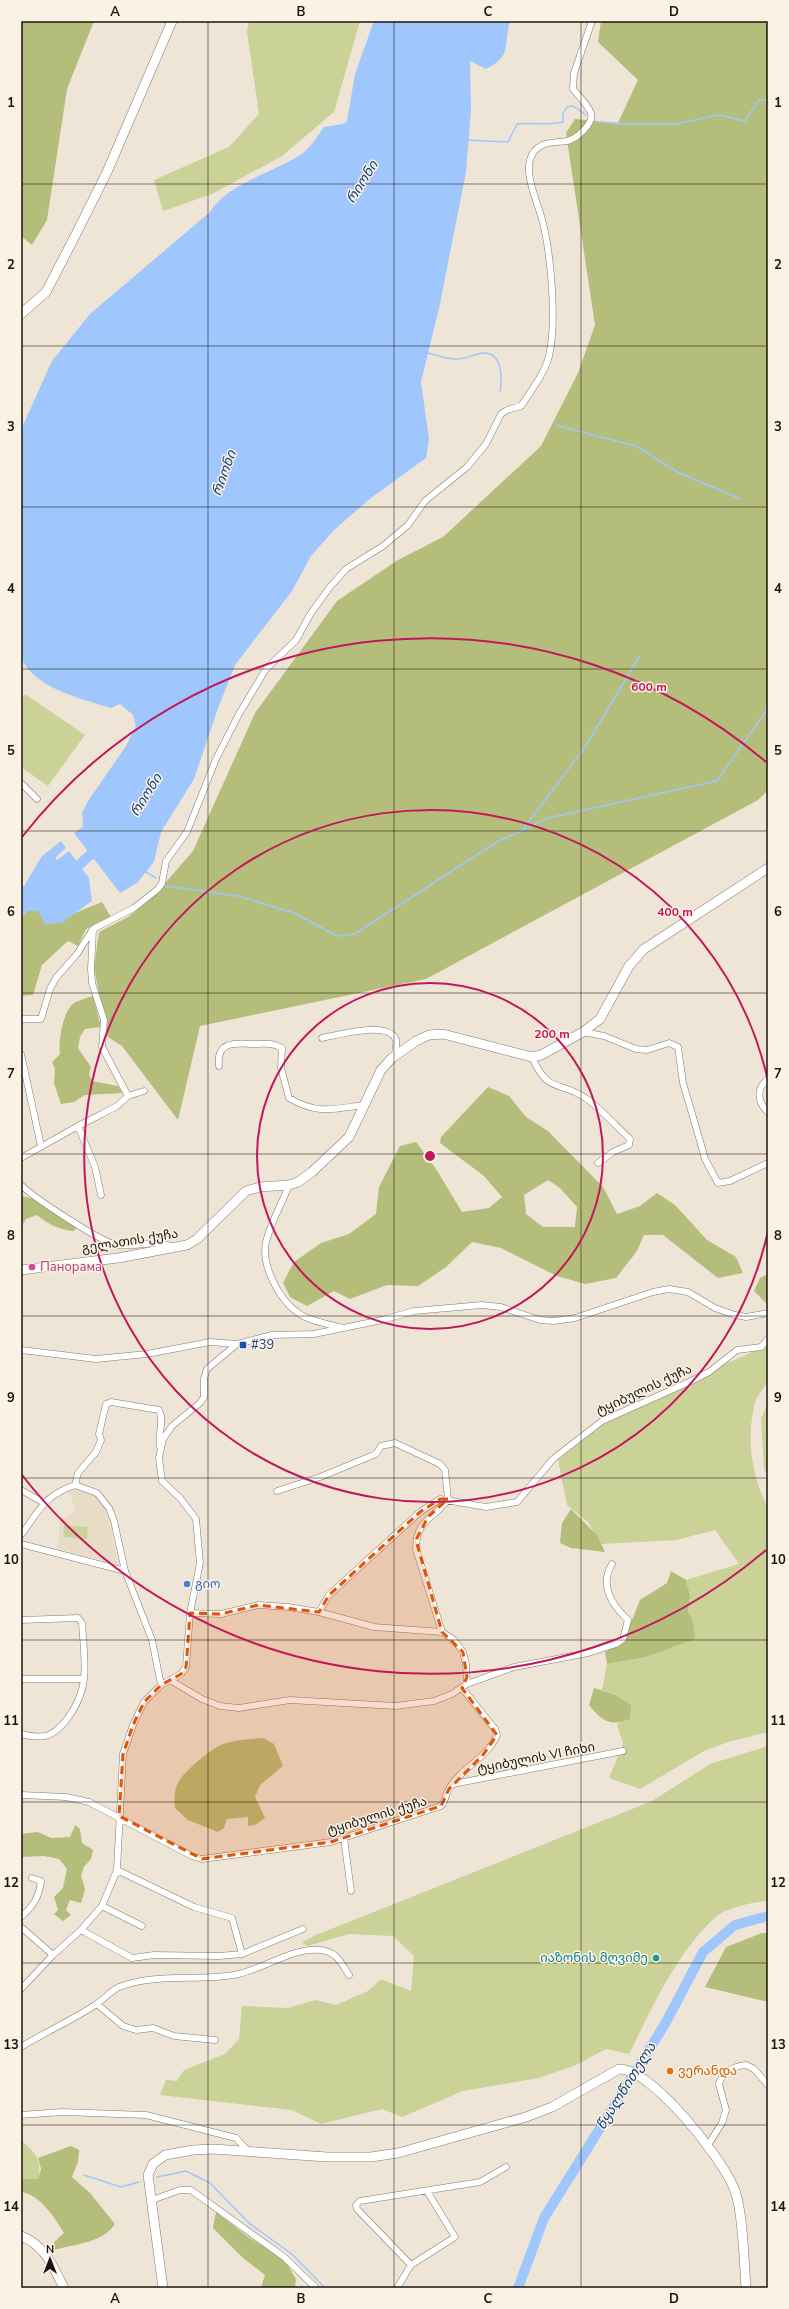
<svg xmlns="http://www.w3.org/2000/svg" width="789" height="2309" font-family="'Nunito Sans','Noto Sans Georgian',sans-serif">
	<rect width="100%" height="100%" fill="#eee5d6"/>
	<!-- built -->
	<path fill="#e9dcc6" d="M76 1489 94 1494 107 1510 118 1564 58 1549 60 1520 76 1510 69 1492Z"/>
	<!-- green -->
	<path fill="#cbd298" d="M249 21H360L334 112 282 156 212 194 163 211 154 180 229 147 259 114 247 32Z
		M25 694 85 735 48 786 21 767V700Z
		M768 1345C768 1355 771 1372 767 1382 764 1389 757 1395 755 1403 746 1440 751 1474 768 1508V1732L728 1742 704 1751 640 1789 609 1778 623 1744 617 1724 630 1718 613 1694 602 1690 607 1664 646 1657 694 1639 693 1621 688 1612 690 1595 686 1580 739 1564 715 1530 676 1540 601 1544 588 1522 567 1505 558 1460 606 1422 705 1377 725 1364Z
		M768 1402V1477L764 1469 761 1419Z
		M64 1525 88 1527 87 1539 63 1537Z
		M768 1746V1901C757 1901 727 1908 718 1915 677 1951 653 2006 629 2054L606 2049 576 2065 539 2078 463 2091 402 2117 382 2109 321 2124 292 2110 160 2095 166 2080 177 2081 184 2070 225 2054 239 2039 242 2006 288 2008 315 2000 336 2005 368 1991 381 1979 411 1991 414 1956 393 1936 349 1934 307 1946 302 1942 316 1935 652 1801 710 1764Z
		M21 2141C35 2151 43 2161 38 2179H21Z"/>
	<!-- forest -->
	<path fill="#b5bd7a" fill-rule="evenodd" d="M21 21H94L67 89 47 220 32 245 21 236Z
		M601 21H768V790L758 800 426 979 200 1026 178 1120 122 1046 108 1037 94 968 99 932 128 917 152 898 193 851 255 713 337 601 398 560 443 537 541 446 578 373 595 325 566 133 575 119 618 123 638 80 598 42Z
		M102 902 111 917 86 929 78 946 68 941 42 965 33 995 21 996V918L27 911H38L61 923 75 913Z
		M93 996 101 1027 85 1029 80 1037 78 1048 91 1067 89 1074 92 1081 118 1086 122 1093 85 1095 74 1102 61 1104 54 1083 55 1069 52 1062 60 1054C58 1041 63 1011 74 1003 79 1000 87 998 93 996Z
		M488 1087 509 1096 526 1117 548 1131 603 1187 617 1214 640 1206 657 1193 675 1205 707 1240 736 1257 743 1273 718 1278 663 1235H644L637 1251 616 1278 585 1284 557 1276 501 1248 472 1242 446 1267 418 1286 387 1285 350 1299 334 1291 307 1306 290 1297 283 1283 294 1262 321 1243 349 1234 376 1214 379 1187 400 1146 416 1142 436 1169 462 1212 489 1208 502 1197 484 1176 440 1143 441 1137ZM548 1180 560 1188 577 1207 575 1227H543L526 1214 524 1195Z
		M21 1196 31 1198 76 1228 74 1231C59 1230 48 1224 37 1215L26 1219 21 1227Z
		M768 1274V1304H767L754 1291 760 1278Z
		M571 1509 597 1535 605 1552 571 1548 560 1543 562 1523Z
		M671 1571 686 1580 690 1595 688 1612 693 1621 695 1639 646 1657 607 1664 605 1652 624 1640 640 1600 667 1583Z
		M594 1688 613 1694 631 1705 630 1719C610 1727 602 1721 589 1705Z
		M263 1738 274 1744 283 1766 260 1785 255 1797 265 1818 255 1825 248 1826V1817L227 1819 224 1828 218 1832 188 1820 175 1808C174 1799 174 1789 179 1781 185 1771 212 1748 223 1744 236 1740 250 1739 263 1738Z
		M75 1825 80 1829 82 1843 93 1850 91 1859 84 1867 81 1876 85 1889 81 1903 70 1900 66 1910 71 1915 63 1921 54 1914 58 1910 54 1897 63 1888 67 1869 59 1859 44 1856 21 1857V1834L38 1832 51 1838 70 1837Z
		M762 1933H768V2002L705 1987 726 1947Z
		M71 2146 79 2150 78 2162 72 2177 90 2193 115 2224C103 2243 74 2244 54 2250L52 2244 64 2233C54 2217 41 2195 21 2192V2179H38L41 2169 38 2158Z
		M216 2212 248 2237 284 2259 296 2279 295 2288H261L265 2275 243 2258 213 2228Z"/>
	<!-- water -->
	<path fill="#9fc7fd" d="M374 21H510C503 46 513 55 486 69L470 61 471 111 466 172 440 304 421 382 429 439 426 458 371 498 334 530 311 556 292 591 235 665 217 711 194 779 161 832 154 862 137 883 120 893 74 833 83 827 82 813 88 801 126 746 136 726 133 715 120 704 111 708C82 699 33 688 21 657V431L24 423 52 361 90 314 210 212C227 183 276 172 303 153 311 147 318 135 324 127L343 124 347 121 355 74Z
		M61 841 66 848 55 858 57 860 69 851 89 878 92 901 61 923 45 924 38 911H27L21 918V887L24 886 42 856Z"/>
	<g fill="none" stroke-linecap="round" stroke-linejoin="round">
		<!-- stream -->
		<path stroke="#9fc7fd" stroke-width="1.5" d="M598 122 623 124H676L718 115 745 121 759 100H766L768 103
			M466 140 508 142 517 124C533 122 548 126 563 122V114L567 107 573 106 586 115
			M428 353C437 355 446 359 455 359 465 360 474 354 483 353 503 352 502 379 500 392
			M555 425 636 446 679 473 741 499
			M524 828 585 747 639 657
			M146 872 156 878
			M165 886 238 896 294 913 337 936 355 934 495 843 548 818 717 781 768 708
			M84 2175 121 2187 139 2182
			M157 2177 186 2171 210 2183 249 2223 293 2255 325 2288"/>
		<!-- river -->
		<path stroke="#9fc7fd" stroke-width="10" d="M70 873 90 855 102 851
			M518 2288 544 2218 665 2024 703 1952 735 1925 768 1916"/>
		<defs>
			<path id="street" d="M21 783 37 799
				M93 930 91 969 92 983 104 1020 102 1047 128 1096
				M21 1019H41L50 989 56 978 77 954 93 929 134 908 158 889 162 883 166 861 187 832 216 759 239 714 266 669 296 640 311 613 330 587 346 569 383 546 408 525 425 501 467 467 486 444 501 414 507 410 521 406C531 391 545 373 549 356 557 322 551 256 543 223 539 205 522 172 532 155 539 141 554 143 567 141 576 139 594 124 591 113 588 105 578 95 573 89L574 73 592 21
				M583 1032 604 1036 636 1049 647 1050 669 1043 678 1047 683 1083 700 1141 705 1159 718 1183 730 1181 768 1163
				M322 1038C337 1035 389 1020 396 1040 397 1044 395 1051 395 1056
				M21 1054 41 1146
				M532 1057C549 1096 559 1079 587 1099 602 1110 616 1126 630 1139L629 1145 613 1152 598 1163
				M219 1066C216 1041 235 1043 254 1044 265 1044 271 1042 282 1048L281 1068 289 1098C318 1115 333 1109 364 1105
				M768 1079C756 1088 757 1102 768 1112
				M78 1126 95 1167 101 1195
				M21 1158 78 1126 102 1114 117 1106 128 1096 144 1091
				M21 1185C34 1198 101 1242 117 1245 139 1248 154 1238 174 1247
				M289 1185C282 1204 271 1221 266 1242 261 1267 281 1305 305 1317 316 1322 331 1325 343 1328
				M21 1350 96 1359 147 1354 210 1342 237 1344
				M75 1485 78 1473 96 1452 101 1440 99 1434 106 1404 111 1402 159 1410C165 1421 157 1435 160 1447
				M21 1490 44 1503
				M277 1491 320 1477 376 1454 381 1446 395 1443 440 1464 445 1470 448 1499
				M21 1535C41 1509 42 1497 75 1485L97 1493 109 1508 114 1521 125 1571 152 1640 161 1685
				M21 1544 125 1571
				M319 1612 329 1595 420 1512 440 1499 486 1507 517 1502 553 1459 602 1421 689 1382 709 1372 737 1350 761 1347 768 1339
				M190 1613 221 1614 258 1605 288 1607 319 1612 374 1627 442 1632
				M21 1620 78 1618 82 1623C83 1641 86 1661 84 1679 82 1699 67 1726 49 1735 41 1738 29 1736 21 1734
				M21 1679H84
				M170 1680 202 1699 220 1706 239 1708 290 1700 396 1706 434 1701 452 1694 467 1684 466 1664 463 1652 454 1640 442 1632 416 1549C416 1518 435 1519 448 1499
				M467 1684 514 1667 588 1653 616 1644 623 1639 628 1620C612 1605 599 1585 612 1564
				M453 1784 623 1751
				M21 1795 66 1797 89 1802 192 1856 202 1859 331 1842 441 1806C446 1801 445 1795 449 1789 460 1768 488 1758 497 1735L495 1729 462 1688
				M344 1838 351 1891
				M117 1870 194 1907 232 1918 242 1954
				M102 1906 142 1926
				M21 1917C33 1906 39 1898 41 1881L32 1878
				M21 1927 53 1955
				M81 1930 132 1958 154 1955 219 1956 242 1954 303 1929
				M21 1989 53 1955 81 1930 102 1906 117 1870 123 1754 133 1725 144 1702 161 1685 181 1674 186 1667 190 1613 200 1563 196 1519 180 1498 162 1481 159 1458 163 1439 172 1426 200 1403 204 1397V1379L207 1369 237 1344 272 1335 314 1334 382 1320 414 1311 482 1305 501 1307 540 1320 554 1321 575 1318 653 1292 669 1289 688 1292 715 1308 735 1315 746 1317 768 1313
				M97 2004 123 2026 136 2030 153 2028 174 2036 215 2040
				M21 2047C45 2032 71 2021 95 2005 104 2000 110 1991 119 1987 156 1973 197 1981 234 1975 263 1970 291 1947 321 1950 337 1952 341 1963 349 1975
				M21 2115 62 2112 146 2115 236 2138 248 2151
				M708 2145 722 2123 726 2110 719 2084C722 2072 734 2066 746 2065L754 2069 768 2085
				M152 2200 180 2190H191L284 2257 316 2288
				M411 2265 357 2209 356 2205 360 2201 480 2182 506 2167
				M397 2288 411 2265 455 2237 427 2191"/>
			<path id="secondary" d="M21 314 46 292 74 238 107 172 172 21
				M21 1270 118 1258 187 1245 197 1239 246 1191 260 1187 289 1185 298 1182 312 1172 349 1137 381 1070 392 1058 416 1041 429 1035 443 1034 532 1057 541 1055 583 1032 600 1019 629 966 644 949 768 868
				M21 2236C45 2245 53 2267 64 2288
				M163 2288 148 2175 153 2164 165 2155 193 2150 213 2149 327 2157H371L398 2153 526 2117 552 2107 619 2069C652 2069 720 2156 733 2186 743 2207 744 2262 746 2288"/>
		</defs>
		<!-- street casing -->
		<use href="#street" stroke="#827a6d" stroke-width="7"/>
		<!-- secondary casing -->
		<use href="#secondary" stroke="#827a6d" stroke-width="10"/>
		<!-- street -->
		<use href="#street" stroke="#fff" stroke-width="6"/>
		<!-- secondary -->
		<use href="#secondary" stroke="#fff" stroke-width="9"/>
	</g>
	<!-- marked area -->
	<path fill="#de560c" fill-opacity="0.2" stroke="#de560c" stroke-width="3" stroke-dasharray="8 5" stroke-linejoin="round" d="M440 1499H448L428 1517 416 1540 442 1632 463 1652 467 1677 462 1688 497 1735 483 1755 449 1789 441 1806 331 1842 202 1859 119 1816 123 1754 133 1725 144 1702 161 1685 181 1674 186 1667 190 1613 221 1614 258 1605 319 1612 329 1595 420 1512Z"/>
	<!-- grid -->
	<path fill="none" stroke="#191611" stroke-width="1" stroke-opacity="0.55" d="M208 21V2288M394 21V2288M581 21V2288M21 184H768M21 346H768M21 507H768M21 669H768M21 831H768M21 993H768M21 1154H768M21 1316H768M21 1478H768M21 1640H768M21 1802H768M21 1963H768M21 2125H768"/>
	<!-- distance rings -->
	<g fill="none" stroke="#c2185b" stroke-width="2">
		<circle cx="430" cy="1156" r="173"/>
		<path d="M768 1231A346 346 0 1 1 768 1081"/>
		<path d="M766 1550A518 518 0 0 1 22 1475M22 837A518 518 0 0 1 766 762"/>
	</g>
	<!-- markers -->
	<circle fill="#d1479c" stroke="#fbf2e3" stroke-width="1.5" cx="32" cy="1267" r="4"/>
	<rect fill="#1a4fb4" stroke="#fbf2e3" stroke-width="1.5" x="239" y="1341" width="8" height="8" rx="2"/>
	<circle fill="#3f7fe0" stroke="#fbf2e3" stroke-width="1.5" cx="187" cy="1584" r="4"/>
	<circle fill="#0f9aa8" stroke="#fbf2e3" stroke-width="1.5" cx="656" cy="1958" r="4"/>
	<circle fill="#e8710a" stroke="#fbf2e3" stroke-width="1.5" cx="670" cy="2071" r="4"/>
	<g text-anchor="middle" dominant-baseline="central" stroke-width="3" stroke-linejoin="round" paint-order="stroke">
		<!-- street labels -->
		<g font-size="13" fill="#191611" stroke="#fbf2e3">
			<text transform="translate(130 1241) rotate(-9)">გელათის ქუჩა</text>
			<text transform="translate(644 1390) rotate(-25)">ტყიბულის ქუჩა</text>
			<text transform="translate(536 1758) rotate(-11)">ტყიბულის VI ჩიხი</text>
			<text transform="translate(377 1816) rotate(-17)">ტყიბულის ქუჩა</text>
		</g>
		<!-- hotel labels -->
		<g font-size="13" fill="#b23c85" stroke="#fbf2e3" text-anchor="start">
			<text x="40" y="1267">Панорама</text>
		</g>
		<!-- transit labels -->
		<g font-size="13" fill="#164399" stroke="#fbf2e3" text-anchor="start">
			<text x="251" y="1345">#39</text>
		</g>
		<!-- shop labels -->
		<g font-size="13" fill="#366cbe" stroke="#fbf2e3" text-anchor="start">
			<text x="195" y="1584">გიო</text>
		</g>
		<!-- culture labels -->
		<g font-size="13" fill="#0d838f" stroke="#fbf2e3" text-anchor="end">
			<text x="648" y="1958">იაზონის მღვიმე</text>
		</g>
		<!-- food labels -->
		<g font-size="13" fill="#c56008" stroke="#fbf2e3" text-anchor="start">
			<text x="678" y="2071">ვერანდა</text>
		</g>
		<!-- water labels -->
		<g font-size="14" font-style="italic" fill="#0d4180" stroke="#fbf2e3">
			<text transform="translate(362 182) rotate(-58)">რიონი</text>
			<text transform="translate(224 473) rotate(-70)">რიონი</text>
			<text transform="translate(146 795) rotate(-58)">რიონი</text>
			<text transform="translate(626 2086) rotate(-58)">წყალწითელა</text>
		</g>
	</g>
	<circle cx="430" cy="1156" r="6" fill="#c2185b" stroke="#fbf2e3" stroke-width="2"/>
	<g font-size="12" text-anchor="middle" font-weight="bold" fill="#c2185b" stroke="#fbf2e3" stroke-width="3" stroke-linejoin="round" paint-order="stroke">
		<text x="649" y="691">600 m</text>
		<text x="675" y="916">400 m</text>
		<text x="552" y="1038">200 m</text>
	</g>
	<!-- border -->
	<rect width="789" height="2309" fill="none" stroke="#fbf2e3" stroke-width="44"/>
	<!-- north arrow -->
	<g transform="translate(50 2259)" stroke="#fbf2e3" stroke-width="3" paint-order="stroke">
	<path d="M0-3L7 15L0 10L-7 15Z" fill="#191611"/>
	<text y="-6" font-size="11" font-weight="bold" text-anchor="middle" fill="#191611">N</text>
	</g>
	<rect x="22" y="22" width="745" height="2265" fill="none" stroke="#191611" stroke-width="1.5"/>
	<g font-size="13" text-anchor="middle" font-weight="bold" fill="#191611">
		<text x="115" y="16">A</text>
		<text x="301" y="16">B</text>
		<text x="488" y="16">C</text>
		<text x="674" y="16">D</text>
		<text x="11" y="107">1</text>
		<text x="778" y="107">1</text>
		<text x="11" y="269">2</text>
		<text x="778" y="269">2</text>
		<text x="11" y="431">3</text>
		<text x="778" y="431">3</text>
		<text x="11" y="593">4</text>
		<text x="778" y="593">4</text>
		<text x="11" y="755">5</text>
		<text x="778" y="755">5</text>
		<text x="11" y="916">6</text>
		<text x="778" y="916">6</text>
		<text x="11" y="1078">7</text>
		<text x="778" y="1078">7</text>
		<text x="11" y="1240">8</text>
		<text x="778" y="1240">8</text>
		<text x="11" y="1402">9</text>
		<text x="778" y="1402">9</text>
		<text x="11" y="1564">10</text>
		<text x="778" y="1564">10</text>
		<text x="11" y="1725">11</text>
		<text x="778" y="1725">11</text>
		<text x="11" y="1887">12</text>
		<text x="778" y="1887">12</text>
		<text x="11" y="2049">13</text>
		<text x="778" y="2049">13</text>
		<text x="11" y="2211">14</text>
		<text x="778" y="2211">14</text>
		<text x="115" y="2303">A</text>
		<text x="301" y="2303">B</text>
		<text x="488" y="2303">C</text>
		<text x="674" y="2303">D</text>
	</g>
</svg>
